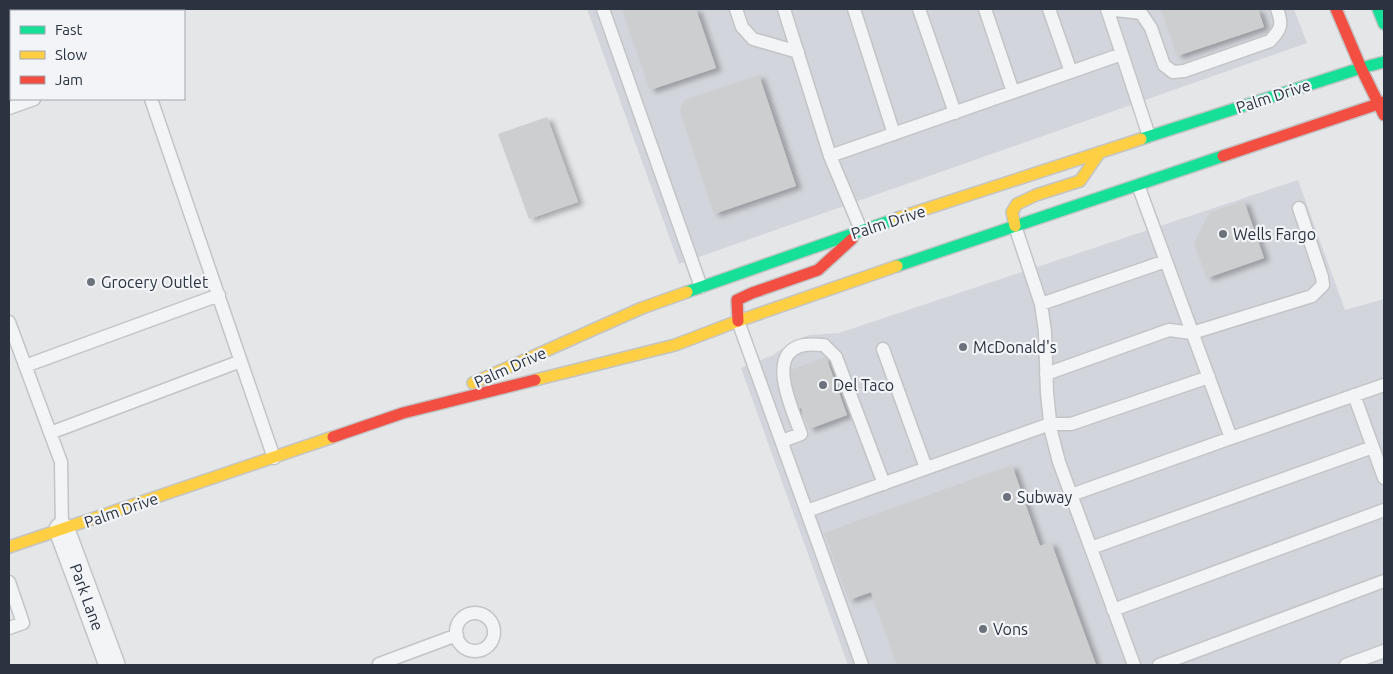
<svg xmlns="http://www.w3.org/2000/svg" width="1393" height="674" font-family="Ubuntu,sans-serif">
	<defs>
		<filter id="shadow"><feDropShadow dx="5.5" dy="3" stdDeviation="2.5" flood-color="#0004"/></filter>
	</defs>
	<rect width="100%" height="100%" fill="#e4e6e8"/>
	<!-- built -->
	<path fill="#d2d5db" d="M587 9H1294L1307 43 679 264Z
		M1298 180 1345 310 1384 299V665H848L741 368 773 355 789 344 809 335 839 333Z"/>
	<!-- building -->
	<path fill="#ccced0" filter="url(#shadow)" d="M622 9H696L716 68 650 90Z
		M1161 9H1258L1264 27 1177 56Z
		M759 75 796 186 714 214 680 110 684 100Z
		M547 117 578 202 529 219 498 134Z
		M1244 201 1264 258 1207 278 1194 243 1210 212Z
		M826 357 847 415 809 429 801 408 788 413 779 389 792 384 788 371Z
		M1012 465 1040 546 1051 542 1096 665H897L871 592 849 600 824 533Z"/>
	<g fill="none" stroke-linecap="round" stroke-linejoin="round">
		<defs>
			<path id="lane" d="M603 9 701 287
				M736 9 742 27 753 39 798 52
				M784 9 830 156
				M854 9 894 134
				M919 9 955 113
				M985 9 1013 92
				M1049 9 1071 72
				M1107 9 1141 13 1151 28 1164 65 1173 72 1184 71 1270 41C1281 29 1283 25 1277 9
				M1107 9 1122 54
				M151 99 274 458
				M9 108 34 99
				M1138 185 1231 438 1384 385
				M1015 226 1041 304 1045 332 1047 393 1051 431 1059 462 1134 665
				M861 230 830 156 1122 54 1149 136
				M1041 304 1166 261
				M738 321 862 665
				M9 322 61 462 62 530
				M883 349 926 468
				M25 366 219 295
				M1046 374 1169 330 1192 333 1312 296 1323 285 1322 277 1299 208
				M1354 395 1384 478
				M50 433 241 361
				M782 441 801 434C793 410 764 353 804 345 811 344 818 345 824 345L836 357 884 484
				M1071 495 1231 438
				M807 511 1050 424H1071L1209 377
				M1091 548 1373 447
				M9 582 23 623 9 628
				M1113 610 1384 510
				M456 632a19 19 0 1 1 38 0a19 19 0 1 1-38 0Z
				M379 665V664L457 635
				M1159 665 1384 581
				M1346 665 1384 651"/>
			<path id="street" d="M62 530 112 665"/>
			<path id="fast" d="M1378 9 1384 24
				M1141 139 1361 68 1384 62
				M897 266 1223 156
				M687 292 898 218"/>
			<path id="slow" d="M898 218 1141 139
				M1015 226 1012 212 1017 204 1036 195 1080 181 1100 152
				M535 380 675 345 738 321 897 266
				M473 383 642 308 687 292
				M9 547 333 437"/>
			<path id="jam" d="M1336 9 1361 68 1384 115
				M1223 156 1384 102
				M738 321 737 300 752 293 818 270 852 239
				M333 437 403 413 535 380"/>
		</defs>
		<!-- lane casing -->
		<use href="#lane" stroke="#c2c4c6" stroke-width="15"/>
		<!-- street casing -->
		<use href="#street" stroke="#c2c4c6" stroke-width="28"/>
		<!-- fast casing -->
		<use href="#fast" stroke="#c2c4c6" stroke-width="14"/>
		<!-- slow casing -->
		<use href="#slow" stroke="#c2c4c6" stroke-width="14"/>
		<!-- jam casing -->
		<use href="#jam" stroke="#c2c4c6" stroke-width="14"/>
		<!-- lane -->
		<use href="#lane" stroke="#f3f4f5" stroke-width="12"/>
		<!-- street -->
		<use href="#street" stroke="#f3f4f5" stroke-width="25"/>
		<!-- fast -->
		<use href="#fast" stroke="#16e098" stroke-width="11"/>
		<!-- slow -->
		<use href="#slow" stroke="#ffcf43" stroke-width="11"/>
		<!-- jam -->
		<use href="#jam" stroke="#f24e42" stroke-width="11"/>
	</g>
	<!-- markers -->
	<g fill="#6c727b" stroke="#f2f4f7" stroke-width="2">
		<circle cx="1223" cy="234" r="5"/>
		<circle cx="91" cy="282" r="5"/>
		<circle cx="963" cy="347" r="5"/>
		<circle cx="823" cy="385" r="5"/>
		<circle cx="1007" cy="497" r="5"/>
		<circle cx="983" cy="629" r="5"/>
	</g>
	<g text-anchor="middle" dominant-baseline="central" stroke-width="4.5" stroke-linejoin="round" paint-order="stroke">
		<!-- street labels -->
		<g font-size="16" fill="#2b3341" stroke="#f2f4f7">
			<text transform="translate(1273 96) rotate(-18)">Palm Drive</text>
			<text transform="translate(888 222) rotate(-18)">Palm Drive</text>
			<text transform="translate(510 367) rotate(-24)">Palm Drive</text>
			<text transform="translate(121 510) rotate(-19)">Palm Drive</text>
			<text transform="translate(87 597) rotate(70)">Park Lane</text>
		</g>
		<!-- poi labels -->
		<g font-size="16" fill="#2b3341" stroke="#f2f4f7" text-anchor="start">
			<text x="1233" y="234">Wells Fargo</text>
			<text x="101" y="282">Grocery Outlet</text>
			<text x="973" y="347">McDonald's</text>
			<text x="833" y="385">Del Taco</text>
			<text x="1017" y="497">Subway</text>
			<text x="993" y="629">Vons</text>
		</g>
	</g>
	<!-- border -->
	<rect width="1393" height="674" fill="none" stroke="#2b3341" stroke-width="20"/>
	<!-- legend -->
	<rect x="10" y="10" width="175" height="90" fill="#f2f4f7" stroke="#a2a7ae"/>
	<rect x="20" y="26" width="25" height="8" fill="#16e098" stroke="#a2a7ae"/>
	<text x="55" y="35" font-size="15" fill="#2b3341">Fast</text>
	<rect x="20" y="51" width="25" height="8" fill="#ffcf43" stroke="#a2a7ae"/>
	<text x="55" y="60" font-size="15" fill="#2b3341">Slow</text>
	<rect x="20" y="76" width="25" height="8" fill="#f24e42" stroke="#a2a7ae"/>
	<text x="55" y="85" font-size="15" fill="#2b3341">Jam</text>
</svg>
